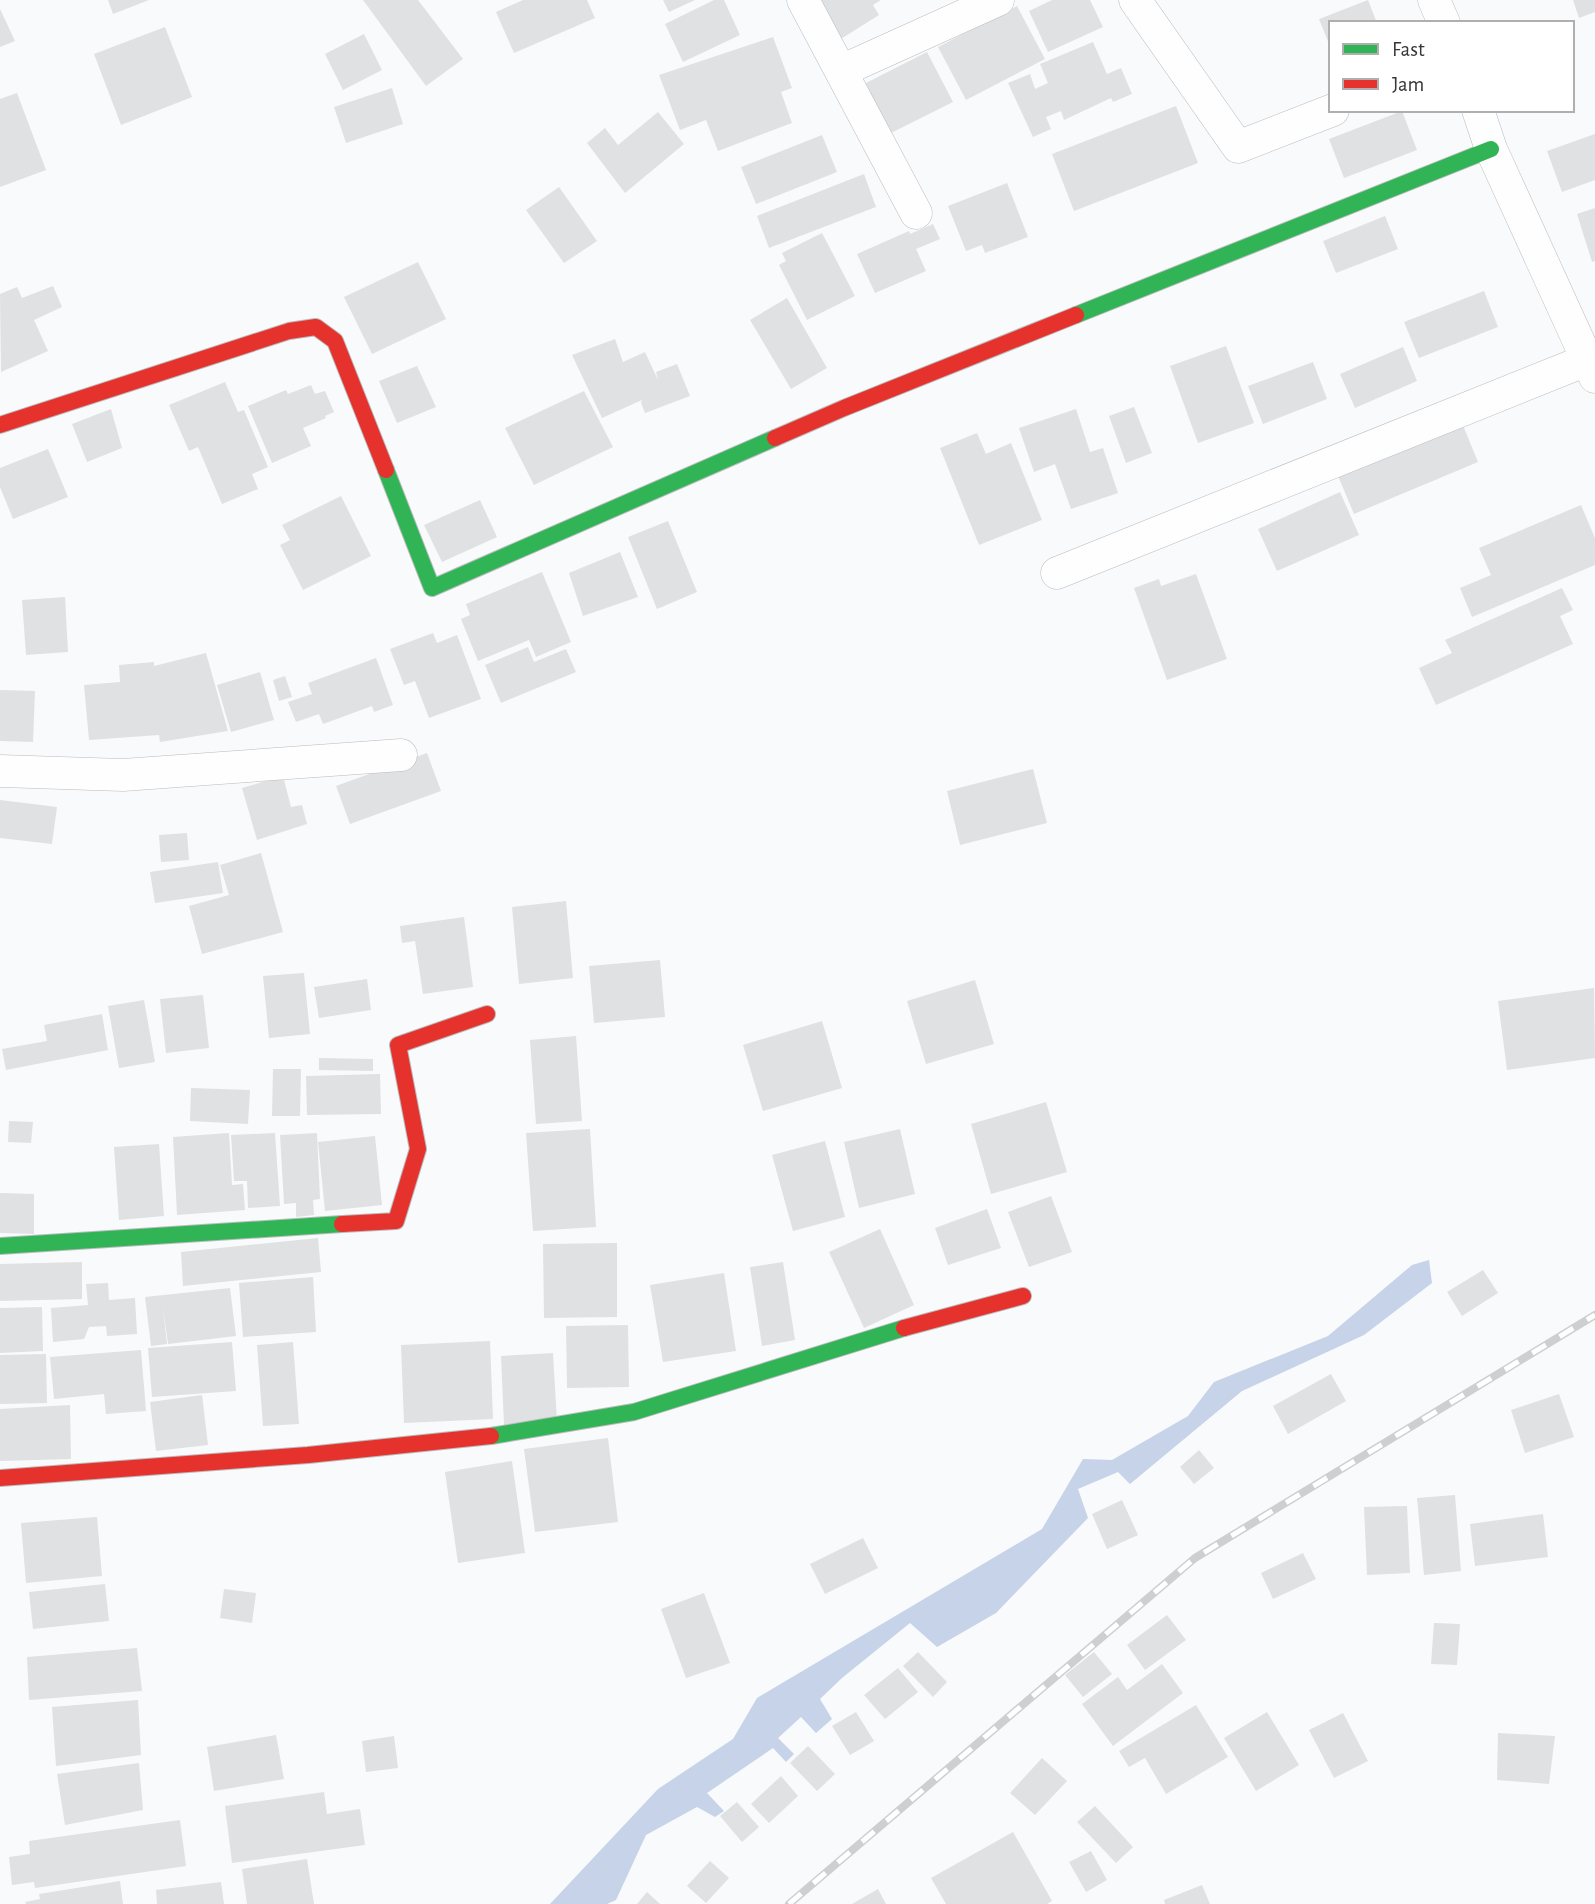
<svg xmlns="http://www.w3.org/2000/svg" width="1595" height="1904" viewBox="0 0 1595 1904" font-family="'Alegreya Sans',sans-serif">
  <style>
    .water { fill: #c6d3e8 }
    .building { fill: #e0e1e2 }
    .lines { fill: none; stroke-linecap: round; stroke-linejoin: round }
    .street-casing { stroke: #babbbd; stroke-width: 33 }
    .fast-casing { stroke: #babbbd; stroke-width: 18 }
    .jam-casing { stroke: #babbbd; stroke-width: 18 }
    .street { stroke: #fefeff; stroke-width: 32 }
    .fast { stroke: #30b455; stroke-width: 16 }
    .jam { stroke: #e5322d; stroke-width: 16 }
    .rail-casing { stroke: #cecfd0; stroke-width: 8 }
    .rail { stroke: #fff; stroke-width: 5; stroke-dasharray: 16; stroke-linecap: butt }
  </style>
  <rect width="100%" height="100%" fill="#f8fafc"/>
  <path class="water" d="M1429 1260 1432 1283 1364 1335 1242 1391 1130 1484 1118 1472 1078 1489 1088 1518 996 1613 937 1647 910 1623 842 1678 820 1699 832 1719 816 1733 801 1717 778 1738 794 1754 786 1762 773 1748 707 1793 724 1811 715 1817 697 1807 646 1835 616 1900 607 1904H550L658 1789 733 1739 757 1698 1042 1529 1083 1459 1112 1460 1188 1416 1214 1382 1328 1336 1412 1265Z"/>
  <path class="building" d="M108 0H149L113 14Z
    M363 0H418L463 59 426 86Z
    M523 0H587L595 18 514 53 496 12Z
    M663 0H695L669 12Z
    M714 0H724L740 35 683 62 665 24Z
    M811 0H881L873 5 879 15 836 42Z
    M1052 0H1090L1103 27 1048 52 1029 11Z
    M1368 0 1377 23H1331V49L1319 19Z
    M1573 0H1595V12L1579 18Z
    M1017 6 1045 59 966 100 938 47Z
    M0 9 15 41 0 47Z
    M165 27 192 97 121 125 94 54Z
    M364 34 382 70 343 90 325 54Z
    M773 37 792 88 781 92 792 123 718 151 706 120 680 130 659 75Z
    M1093 42 1107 74 1121 68 1132 94 1113 102 1111 98 1064 120 1061 111 1046 117 1051 129 1033 137 1008 83 1030 74 1035 89 1048 83 1040 64Z
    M927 52 953 102 885 136 860 86Z
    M392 88 403 124 346 143 334 107Z
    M17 93 46 170 0 187V99Z
    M1176 106 1198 163 1074 211 1052 154Z
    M1402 111 1417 150 1344 178 1329 139Z
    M658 112 684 144 625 193 587 143 605 128 618 145Z
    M1595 134V180L1562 192 1547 151Z
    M822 135 837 172 756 204 741 167Z
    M864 174 876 207 769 248 757 216Z
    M1007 183 1028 237 985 253 982 245 966 251 948 206Z
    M559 187 597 241 564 263 526 210Z
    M1595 208V261L1592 262 1577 214Z
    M1385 216 1398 249 1336 273 1323 241Z
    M933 224 940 239 916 249 926 271 875 293 857 254 909 231 910 234Z
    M822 233 855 296 807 320 779 265 786 261 782 253Z
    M418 262 446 319 372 354 344 297Z
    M53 286 62 307 34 320 48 351 1 372 0 294 17 287 22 298Z
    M1484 291 1498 327 1419 358 1404 322Z
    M787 298 827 368 791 389 750 320Z
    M615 339 623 362 645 352 658 380 656 372 677 364 690 396 645 413 641 403 642 400 602 418 572 355Z
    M1226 346 1254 423 1198 443 1170 366Z
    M1403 347 1417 381 1355 408 1340 374Z
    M1313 362 1327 399 1263 424 1248 386Z
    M417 366 436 407 397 423 379 381Z
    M225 382 238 412 244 410 268 467 252 474 258 489 222 504 198 447 189 451 169 405Z
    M311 385 315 394 325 391 334 412 325 416 326 418 303 428 311 446 272 463 248 406 286 390 288 394Z
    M584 391 613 447 534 485 505 428Z
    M1134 407 1152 453 1126 463 1109 416Z
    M111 409 122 448 87 462 72 424Z
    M1076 409 1090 452 1103 448 1118 493 1071 509 1055 464 1034 472 1019 428Z
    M1458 413 1478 462 1354 514 1333 464Z
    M977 433 986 454 1011 443 1042 520 979 545 940 448Z
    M48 449 68 497 13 519 0 487V468Z
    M1340 492 1359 535 1277 571 1258 529Z
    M341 496 371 556 303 590 280 545 290 540 282 525Z
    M480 500 497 537 442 562 424 525Z
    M1581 505 1595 538V565L1472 617 1460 588 1491 575 1479 548Z
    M668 521 697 592 657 609 628 537Z
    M620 552 638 597 583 616 569 573Z
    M542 572 571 642 536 657 529 640 478 661 461 619 470 615 466 604Z
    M1196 574 1227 659 1167 680 1134 588 1159 579 1161 586Z
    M1562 588 1573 610 1560 616 1573 644 1436 705 1419 668 1452 653 1445 640Z
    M65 597 68 652 26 655 22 600Z
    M433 633 437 643 457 635 481 699 429 718 415 681 404 685 390 649Z
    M528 647 534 662 566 649 576 672 501 703 485 665Z
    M206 653 228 731 160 742 159 735 89 740 84 685 120 682 119 665 154 662V666Z
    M376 658 393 705 374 712 372 706 323 724 319 714 296 722 288 702 312 694 308 683Z
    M260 672 274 720 231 732 217 685Z
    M285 676 292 697 279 701 273 680Z
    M0 690 35 691 33 742 0 741Z
    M427 753 441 791 350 824 336 786Z
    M1033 769 1047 823 960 845 947 791Z
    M283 776 291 807 302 805 307 824 257 840 242 788Z
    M0 800 57 807 52 844 0 838Z
    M187 833 189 860 161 862 159 835Z
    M261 853 283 932 202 954 189 906 229 895 220 865Z
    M218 862 223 893 155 903 150 872Z
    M566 901 573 978 519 984 512 907Z
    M464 917 473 987 423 994 415 941 402 943 400 926Z
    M660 960 665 1017 594 1023 589 966Z
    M304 973 310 1034 269 1038 263 976Z
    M367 979 371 1010 319 1018 314 987Z
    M975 980 994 1044 926 1064 907 1001Z
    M1594 988 1595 1058 1507 1070 1498 1001Z
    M203 995 209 1048 166 1053 160 999Z
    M144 1000 155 1062 119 1068 108 1006Z
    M102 1014 108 1050 6 1070 2 1049 47 1041 44 1025Z
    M822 1021 842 1088 763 1111 743 1045Z
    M576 1036 582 1121 536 1124 530 1040Z
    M319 1058 373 1059V1071L319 1070Z
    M273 1069H301L300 1116H272Z
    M380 1074 381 1114 307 1115 306 1076Z
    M191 1088 250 1090 248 1124 190 1121Z
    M1046 1102 1067 1172 991 1194 971 1124Z
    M9 1121 33 1122 31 1143 8 1142Z
    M590 1129 596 1227 533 1231 526 1133Z
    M900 1129 915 1194 859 1208 844 1142Z
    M229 1133 232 1185 243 1184 245 1210 177 1215 173 1137Z
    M275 1133 280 1206 248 1208 247 1181H234L231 1135Z
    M317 1133 320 1199 313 1200 314 1215 296 1217V1203L284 1204 280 1135Z
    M375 1136 382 1205 325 1211 318 1142Z
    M825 1141 845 1217 793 1231 772 1155Z
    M159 1144 164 1216 119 1220 114 1147Z
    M0 1193 34 1194V1234L0 1233Z
    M1051 1196 1072 1252 1029 1267 1008 1212Z
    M987 1209 1001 1248 948 1265 935 1228Z
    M880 1229 914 1305 864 1328 829 1252Z
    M318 1238 321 1272 183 1286 181 1252Z
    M617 1243V1317L544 1318 543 1244Z
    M82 1262V1299L0 1301V1264Z
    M783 1262 795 1340 762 1346 750 1267Z
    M1483 1270 1498 1293 1462 1316 1447 1292Z
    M724 1273 736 1351 663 1362 650 1285Z
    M313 1277 316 1332 243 1337 239 1283Z
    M108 1283 109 1300 135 1298 137 1334 107 1336 106 1326 89 1327 84 1339 53 1342 51 1308 88 1305 86 1284Z
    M230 1288 236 1336 168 1344 163 1307 167 1344 151 1346 145 1297Z
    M42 1307 43 1351 0 1353V1308Z
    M628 1325 629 1387 567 1388 566 1326Z
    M490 1341 493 1419 404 1423 401 1345Z
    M232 1342 236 1391 152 1397 148 1348Z
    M293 1342 299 1424 263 1426 257 1345Z
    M141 1350 146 1411 106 1414 104 1394 54 1399 50 1357Z
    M553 1353 557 1422 504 1425 501 1356Z
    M46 1354 47 1403 0 1404V1355Z
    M1331 1374 1346 1401 1288 1434 1273 1406Z
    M1559 1394 1574 1437 1525 1453 1511 1410Z
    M202 1395 208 1445 156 1451 150 1402Z
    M70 1405 71 1459 0 1461V1409Z
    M608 1438 618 1522 535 1532 524 1449Z
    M1199 1450 1214 1468 1194 1484 1180 1467Z
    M512 1461 525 1553 458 1563 445 1472Z
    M1455 1495 1461 1571 1424 1575 1417 1498Z
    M1122 1500 1138 1535 1107 1549 1092 1514Z
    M1407 1506 1410 1573 1367 1575 1364 1507Z
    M1543 1514 1548 1557 1475 1566 1470 1524Z
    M97 1517 102 1576 26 1583 21 1523Z
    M863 1538 878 1568 825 1594 810 1564Z
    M1303 1553 1316 1579 1273 1599 1261 1573Z
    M105 1584 109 1621 33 1629 29 1592Z
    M224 1589 256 1593 252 1623 220 1618Z
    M704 1593 730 1663 686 1678 661 1609Z
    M1167 1615 1186 1640 1145 1670 1127 1645Z
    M1434 1623 1460 1624 1457 1665 1431 1664Z
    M137 1648 142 1691 29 1700 27 1657Z
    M918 1652 947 1682 933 1697 903 1666Z
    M1094 1652 1112 1674 1083 1697 1065 1675Z
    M1162 1664 1183 1693 1113 1746 1082 1704 1118 1677 1127 1690Z
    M898 1668 918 1692 885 1719 864 1695Z
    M138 1700 141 1755 56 1766 52 1707Z
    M1196 1705 1228 1757 1166 1794 1145 1758 1129 1767 1119 1751Z
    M856 1712 874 1741 850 1755 832 1726Z
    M1267 1712 1299 1765 1256 1791 1224 1738Z
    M1343 1713 1368 1761 1334 1778 1309 1730Z
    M1498 1733 1555 1736 1549 1784 1497 1780Z
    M276 1735 284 1779 214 1791 207 1747Z
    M394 1736 398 1768 366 1772 362 1741Z
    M808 1746 835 1774 817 1791 790 1763Z
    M1042 1758 1067 1781 1035 1815 1010 1793Z
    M139 1763 143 1810 65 1825 57 1774Z
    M781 1776 798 1796 769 1823 751 1804Z
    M324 1792 327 1814 360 1809 365 1845 232 1863 225 1806Z
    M737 1802 759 1827 742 1842 720 1816Z
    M1095 1806 1133 1847 1116 1863 1077 1822Z
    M180 1820 186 1866 35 1888 34 1882 12 1885 9 1857 30 1854 29 1841Z
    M1013 1832 1052 1901 1047 1904H946L931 1878Z
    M1091 1851 1107 1880 1086 1892 1069 1862Z
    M307 1859 314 1904H247L242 1869Z
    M710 1861 729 1878 706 1903 687 1886Z
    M120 1881 123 1904H26L25 1902 40 1899 39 1894Z
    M221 1882 224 1904H157L156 1890Z
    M1202 1885 1210 1904H1165L1164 1900Z
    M878 1889 886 1904H852Z
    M647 1892 660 1904H637Z"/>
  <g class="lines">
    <g class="street-casing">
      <path id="street" d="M803 0 916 213
        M1135 0 1238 147 1333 110
        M1434 0 1444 23
        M841 71 998 0
        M1478 110 1491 149 1595 377
        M1057 573 1587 360
        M0 771 123 775 401 755"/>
    </g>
    <g class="fast-casing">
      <path id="fast" d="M1076 315 1491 149
        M386 470 432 588 775 438
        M0 1246 342 1224
        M491 1436 634 1412 904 1328"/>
    </g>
    <g class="jam-casing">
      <path id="jam" d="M0 425 289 331 316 327 335 341 386 470
        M775 438 844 408 1076 315
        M342 1224 396 1221 418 1149 398 1045 487 1014
        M904 1328 1023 1296
        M0 1478 308 1455 491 1436"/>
    </g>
    <use href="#street" class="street"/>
    <use href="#fast" class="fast"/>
    <use href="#jam" class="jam"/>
    <g class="rail-casing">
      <path id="rail" d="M789 1904 1195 1558 1595 1315"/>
    </g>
    <use href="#rail" class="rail"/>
  </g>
  <rect x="1329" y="21" width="245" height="91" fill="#ffffff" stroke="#afafb0" stroke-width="2"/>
  <rect x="1343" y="44" width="35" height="10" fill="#30b455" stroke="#afafb0" stroke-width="2"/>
  <text x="1392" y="56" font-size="21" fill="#363739">Fast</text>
  <rect x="1343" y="79" width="35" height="10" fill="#e5322d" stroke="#afafb0" stroke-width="2"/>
  <text x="1392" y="91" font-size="21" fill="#363739">Jam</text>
</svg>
